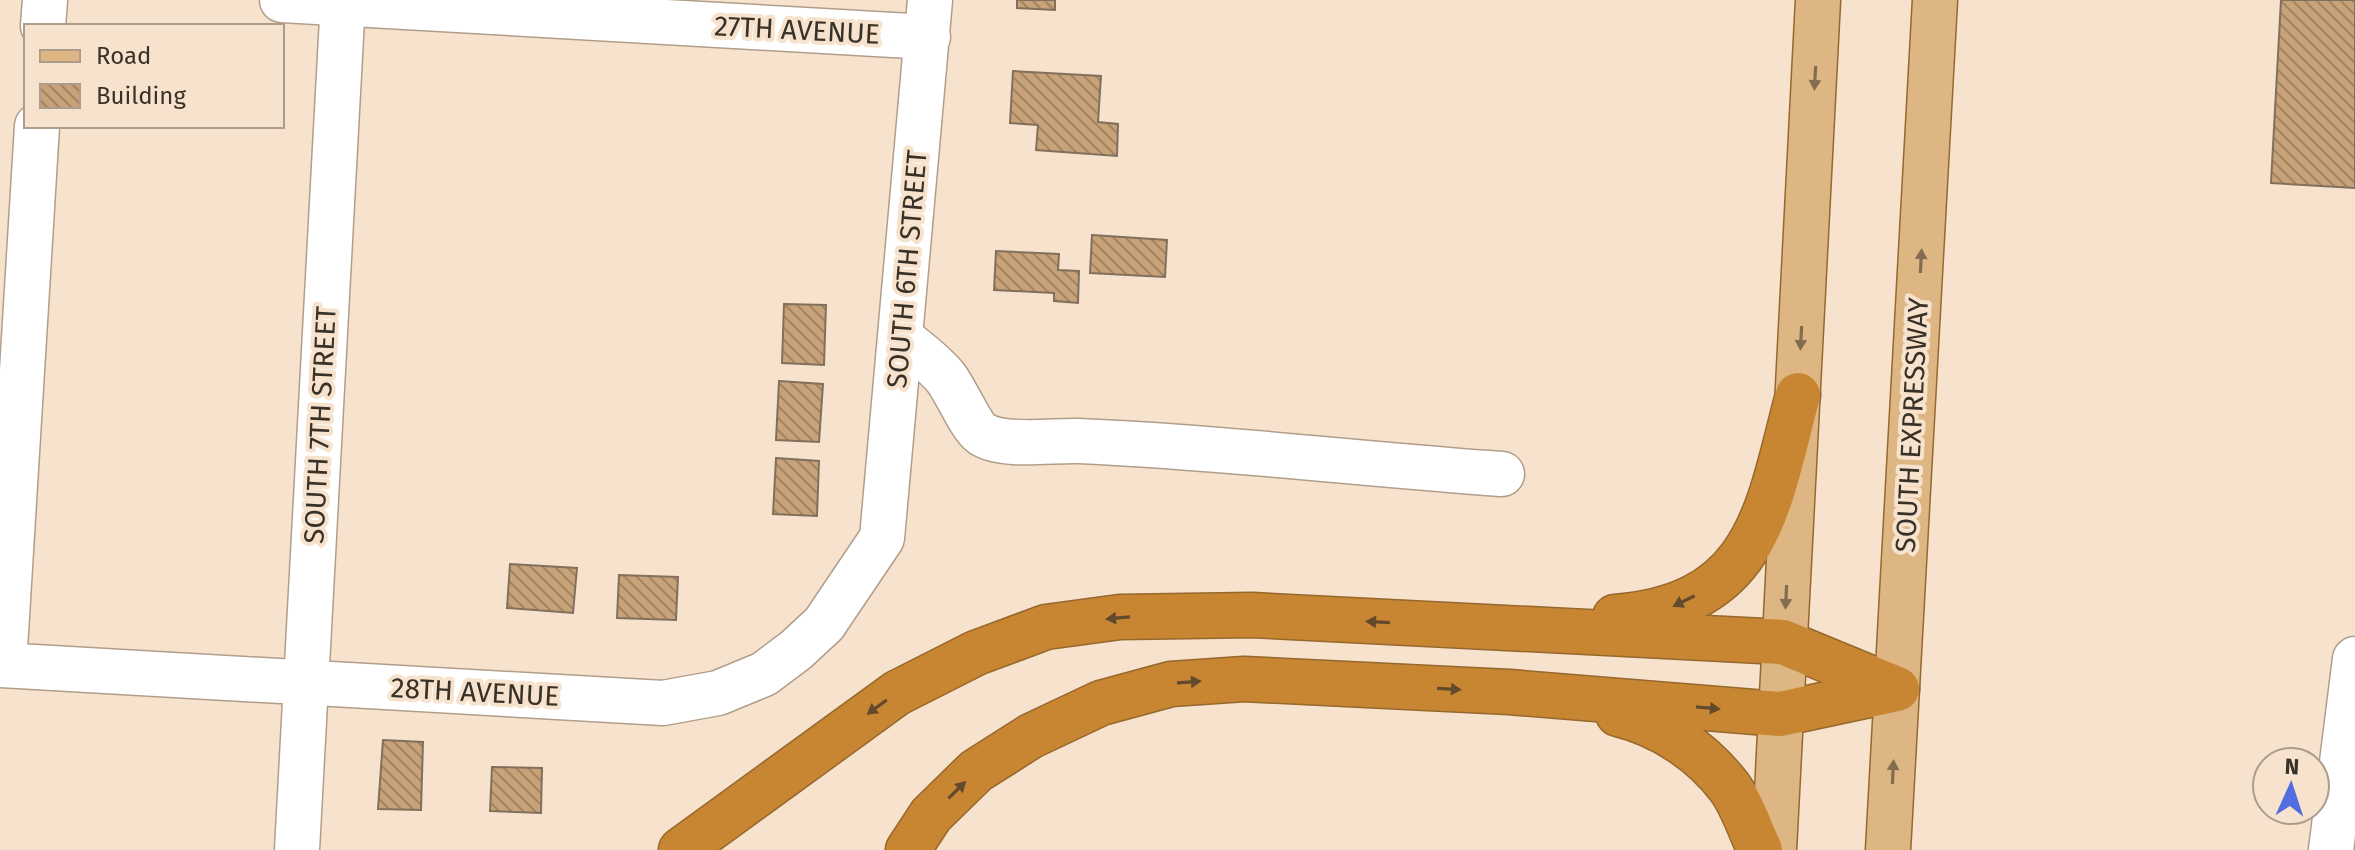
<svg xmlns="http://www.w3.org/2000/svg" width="2355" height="850" viewBox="0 0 2355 850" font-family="'Fira Sans',sans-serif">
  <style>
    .building { fill: url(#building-back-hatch); stroke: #82705d; stroke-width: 2 }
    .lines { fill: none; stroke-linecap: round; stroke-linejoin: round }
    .minor-casing { stroke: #b19e8a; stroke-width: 47 }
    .major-casing { stroke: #96682e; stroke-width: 47 }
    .highway-casing { stroke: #96682e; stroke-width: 47 }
    .minor { stroke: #fff; stroke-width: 44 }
    .major { stroke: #deb684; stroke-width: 44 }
    .highway { stroke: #c88632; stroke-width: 44 }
    .oneway { fill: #836d51 }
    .oneway2 { fill: #634a2b }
    .labels { text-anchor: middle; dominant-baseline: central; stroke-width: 8; stroke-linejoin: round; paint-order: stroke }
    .street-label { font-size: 28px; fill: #383128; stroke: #f7e3cd }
  </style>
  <defs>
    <pattern id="building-back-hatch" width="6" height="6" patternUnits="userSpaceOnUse" patternTransform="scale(2)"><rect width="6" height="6" fill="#c8a278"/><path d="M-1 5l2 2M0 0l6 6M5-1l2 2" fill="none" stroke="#a38562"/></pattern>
  </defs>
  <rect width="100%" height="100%" fill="#f7e3cd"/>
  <path class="building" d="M1017 0H1055V10L1017 8Z
    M2281 0H2355V188L2271 183Z
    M1013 71 1101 76 1098 122 1118 124 1117 156 1036 150 1038 125 1010 123Z
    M1092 235 1167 240 1165 277 1090 273Z
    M996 251 1059 254 1058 270 1079 271 1078 303 1054 301V293L994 290Z
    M784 304 826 305 824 365 782 363Z
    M779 381 823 384 819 442 776 440Z
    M776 458 819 461 817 516 773 514Z
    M510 564 577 568 573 613 507 608Z
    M619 575 678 577 676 620 617 618Z
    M383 740 423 742 421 810 378 809Z
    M492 767 542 768 541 813 490 811Z"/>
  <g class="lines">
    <g class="minor-casing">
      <path id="minor" d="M282 0 928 37
        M43 26 45 0
        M901 338C916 350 934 363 946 378 956 391 971 427 982 434 1003 448 1053 440 1078 441 1220 447 1361 464 1502 474
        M0 665 663 703 718 693 764 674 796 650 824 624 882 538 930 0
        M4 665 37 126
        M297 850 343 0
        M2331 850 2355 659"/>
    </g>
    <g class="major-casing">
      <path id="major" d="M1774 850 1818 0
        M1888 850 1935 0"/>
    </g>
    <g class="highway-casing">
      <path id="highway" d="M1615 617C1759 605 1767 512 1798 395
        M1618 714C1662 725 1702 751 1730 788 1743 806 1750 830 1760 850
        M681 850 897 693 976 653 1046 627 1120 617 1252 615 1783 642 1897 689
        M908 850 931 815 976 771 1031 736 1101 703 1171 684 1244 679 1509 692 1780 714 1897 689"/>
    </g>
    <use href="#minor" class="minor"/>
    <use href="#major" class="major"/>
    <use href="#highway" class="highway"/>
  </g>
  <defs><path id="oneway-solid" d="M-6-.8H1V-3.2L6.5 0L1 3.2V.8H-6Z" transform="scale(2)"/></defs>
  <g class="oneway">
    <use href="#oneway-solid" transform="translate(1815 78) rotate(93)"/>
    <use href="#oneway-solid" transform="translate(1921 261) rotate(-87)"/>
    <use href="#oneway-solid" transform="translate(1801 338) rotate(93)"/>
    <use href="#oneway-solid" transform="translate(1786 597) rotate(93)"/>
    <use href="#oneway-solid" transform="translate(1893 772) rotate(-87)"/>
  </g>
  <g class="oneway2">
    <use href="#oneway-solid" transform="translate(1684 601) rotate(154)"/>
    <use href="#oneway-solid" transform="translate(1118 618) rotate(175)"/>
    <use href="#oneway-solid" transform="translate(1378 622) rotate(-177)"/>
    <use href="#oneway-solid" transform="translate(1189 682) rotate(-4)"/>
    <use href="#oneway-solid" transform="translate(1449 689) rotate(3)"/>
    <use href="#oneway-solid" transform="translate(877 707) rotate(144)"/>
    <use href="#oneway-solid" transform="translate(1708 708) rotate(5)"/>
    <use href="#oneway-solid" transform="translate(957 790) rotate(-44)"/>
  </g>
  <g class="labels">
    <g class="street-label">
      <text transform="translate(797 30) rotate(3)">27TH AVENUE</text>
      <text transform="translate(907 269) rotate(-85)">SOUTH 6TH STREET</text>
      <text transform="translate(320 425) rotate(-87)">SOUTH 7TH STREET</text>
      <text transform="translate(1912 425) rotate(-87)">SOUTH EXPRESSWAY</text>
      <text transform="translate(475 692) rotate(3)">28TH AVENUE</text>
    </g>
  </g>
  <rect x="24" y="24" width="260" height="104" fill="#f7e3cd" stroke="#ab9c8b" stroke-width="2"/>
  <rect x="40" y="50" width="40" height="12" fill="#deb684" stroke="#ab9c8b" stroke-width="2"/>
  <text x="96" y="64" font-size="24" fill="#383128">Road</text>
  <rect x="40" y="84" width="40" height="24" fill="url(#building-back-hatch)" stroke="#ab9c8b" stroke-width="2"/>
  <text x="96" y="104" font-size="24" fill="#383128">Building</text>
  <g transform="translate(2291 786) rotate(3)"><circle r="38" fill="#f7e3cd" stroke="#ab9c8b" stroke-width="2"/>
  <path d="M0-6L14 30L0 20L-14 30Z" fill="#526de2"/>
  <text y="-12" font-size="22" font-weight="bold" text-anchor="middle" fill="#383128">N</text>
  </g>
</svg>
